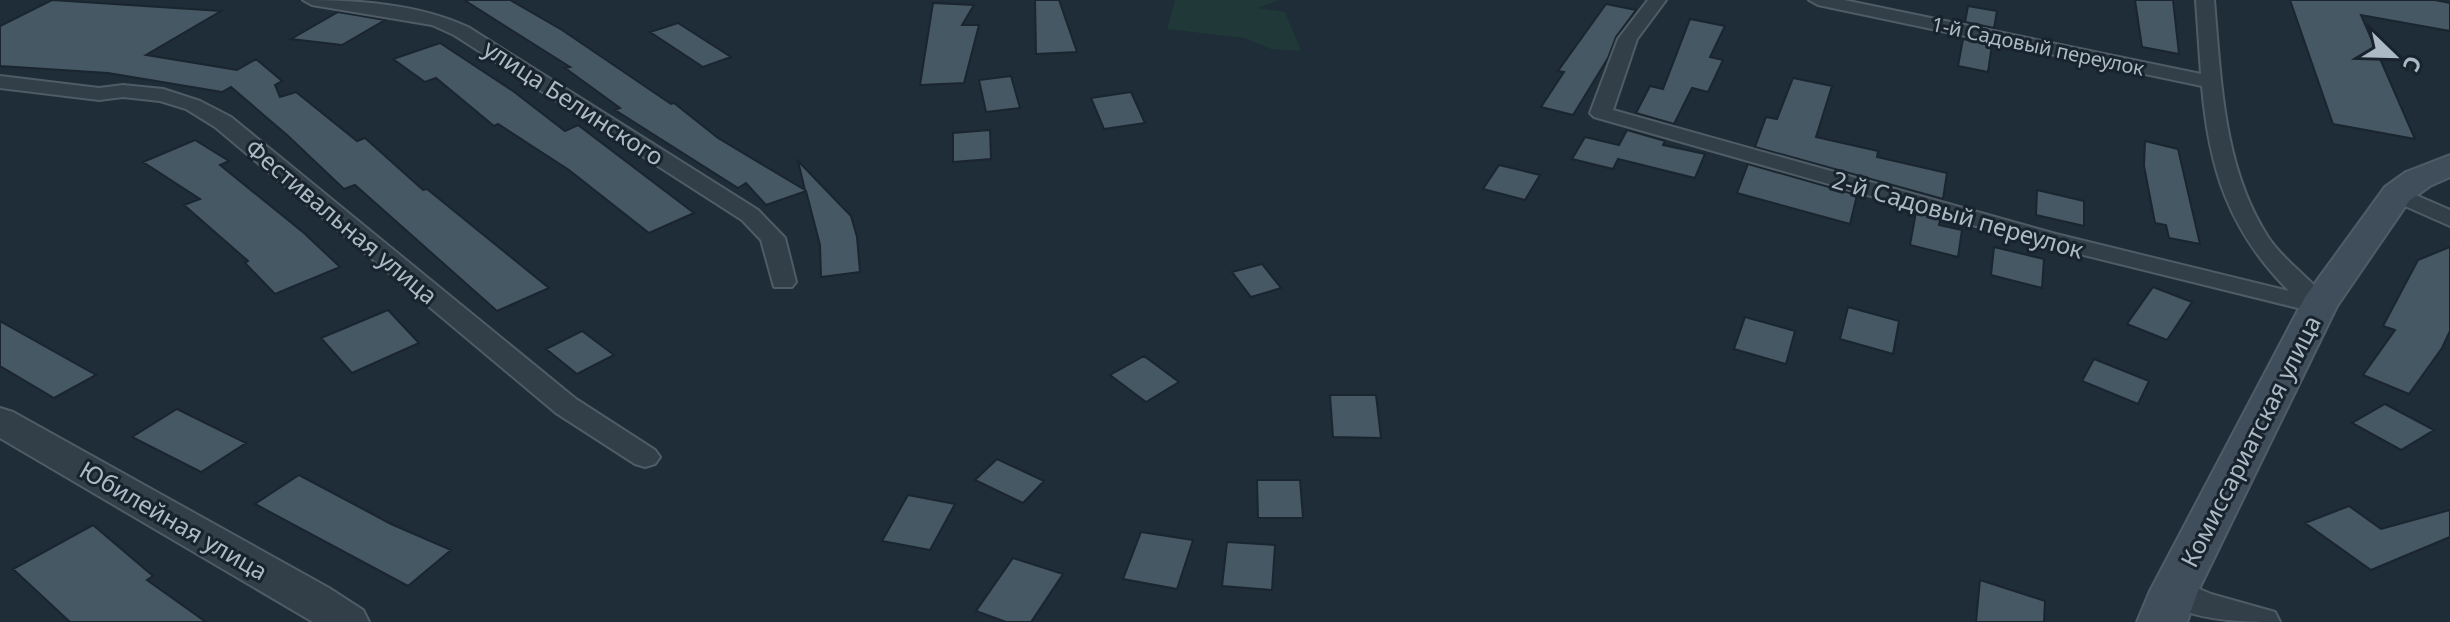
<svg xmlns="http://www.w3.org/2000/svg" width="2450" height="622" viewBox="0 0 2450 622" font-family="'Noto Sans',sans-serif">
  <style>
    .green { fill: #203938 }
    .building { fill: #465864; stroke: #1a252f; stroke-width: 2 }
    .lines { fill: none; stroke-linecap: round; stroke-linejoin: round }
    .minor-casing { stroke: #4f5c66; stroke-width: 4 }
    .tertiary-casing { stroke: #4f5c66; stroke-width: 4 }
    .secondary-casing { stroke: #4f5c66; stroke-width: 4 }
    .minor { fill: #323f48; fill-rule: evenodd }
    .tertiary { fill: #323f48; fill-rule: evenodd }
    .secondary { fill: #404e5c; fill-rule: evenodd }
    .labels { text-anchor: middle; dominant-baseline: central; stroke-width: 6; stroke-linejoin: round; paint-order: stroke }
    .far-street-label { font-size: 20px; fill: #acbac5; stroke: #18232d }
    .street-label { font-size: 24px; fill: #acbac5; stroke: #18232d }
  </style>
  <rect width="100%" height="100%" fill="#1e2d38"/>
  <path class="green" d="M1175 0H1279L1258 8 1285 12 1301 51 1271 49 1245 38 1167 29Z"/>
  <path class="building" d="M52 0 221 11 146 55 237 70 256 59 282 81 275 85 280 97 296 92 357 141 365 138 423 190 427 189 549 288 497 311 355 185 344 189 287 135 231 87 222 92 108 73 0 66V26Z
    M464 0H510L562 30 671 104 674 103 718 138 805 190 798 161 851 216 857 237 860 272 821 277 820 245 806 191 766 205 746 183 738 188 615 110 620 108 565 68 570 67Z
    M1035 0H1059L1077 52 1036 54Z
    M2135 0H2173L2179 54 2142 47Z
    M2290 0H2435L2450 3V31L2361 15 2415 139 2333 124Z
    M933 3 974 5 962 25H979L964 83 920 85Z
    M1606 4 1636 10 1616 37 1608 58 1573 115 1541 107 1564 72 1558 71Z
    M1968 6 1997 11 1994 28 1965 22Z
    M338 12 385 20 342 45 291 39Z
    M1690 19 1725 26 1710 57 1723 60 1708 92 1692 88 1674 124 1636 113 1650 86 1663 89Z
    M678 23 731 57 703 67 650 32Z
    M1963 39 1992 45 1988 72 1958 66Z
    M440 43 513 91 565 131 578 125 694 213 649 233 569 170 498 124 494 126 436 78 425 82 393 59Z
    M1011 76 1020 108 986 112 979 80Z
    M1793 78 1832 86 1816 137 1878 151 1877 157 1947 173 1943 199 1755 147 1766 117 1777 119Z
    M1131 92 1145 123 1104 129 1091 98Z
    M990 130 991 159 953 162V133Z
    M1627 130 1665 141 1663 145 1705 154 1695 178 1618 159 1613 169 1572 159 1585 137 1619 145Z
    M195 140 229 161 220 165 304 233 340 267 275 294 245 263 248 261 184 205 200 199 143 162Z
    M2145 141 2178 149 2200 244 2169 238 2166 225 2155 223 2144 166Z
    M1748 164 1857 195 1850 224 1737 193Z
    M1499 165 1540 175 1525 200 1483 189Z
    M2037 190 2084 201V226L2036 215Z
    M1916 212 1940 219 1939 225 1962 230 1958 257 1910 245Z
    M1994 247 2044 259 2042 288 1991 275Z
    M2450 247V331L2442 348 2409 394 2363 375 2395 330 2383 326 2418 260Z
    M1262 264 1281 288 1251 297 1232 272Z
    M2153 287 2192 302 2167 340 2127 324Z
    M1848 307 1899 321 1893 354 1840 339Z
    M388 310 419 343 352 373 321 338Z
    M1745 317 1795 331 1786 364 1734 349Z
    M0 321 96 375 54 398 0 366Z
    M582 331 614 355 577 374 546 349Z
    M1144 356 1179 382 1146 402 1110 375Z
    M2094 359 2149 381 2138 404 2082 381Z
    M1330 395H1376L1381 438 1333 437Z
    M2385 404 2434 430 2401 450 2352 423Z
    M177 409 246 443 201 472 132 437Z
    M997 459 1044 481 1023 503 975 480Z
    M299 475 391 524 451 550 408 586 255 504Z
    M1257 480H1300L1303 518H1258Z
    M908 495 955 504 930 550 882 541Z
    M2349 506 2381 529 2450 510V537L2371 570 2305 523Z
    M93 525 153 576 147 580 206 622H70L13 569Z
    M1141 532 1193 540 1177 589 1123 579Z
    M1227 542 1275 545 1272 590 1222 586Z
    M1013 558 1063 574 1031 622H1006L976 611Z
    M1980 580 2045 601 2044 622H1976Z"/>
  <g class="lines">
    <g class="minor-casing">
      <path id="minor" d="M303 0C358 0 418 4 468 27L758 210 785 238 796 282 792 287H774L761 240 742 220 454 35 432 25 312 5Z
        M1648 0H1666L1637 39 1613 110 2056 234 2289 291C2229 231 2209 169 2202 86L1818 5 1809 0H1844L2201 74 2196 0H2214C2221 80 2223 168 2268 237 2285 263 2314 280 2331 305L2327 311 2318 313 2039 244 1594 117 1590 113 1618 39Z
        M0 76 99 88 123 85 163 89 200 101 231 117 576 399 655 450 660 457 655 464 645 467 635 464 556 413 215 127 186 109 160 101 123 97 99 100 0 88Z
        M2397 187 2450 210V226L2389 199 2385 194 2389 189Z
        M2174 578 2211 594 2275 612 2280 622C2246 622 2176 622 2158 591L2162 582Z"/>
    </g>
    <g class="tertiary-casing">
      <path id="tertiary" d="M0 408 13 412 329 588 363 610 369 622H313L0 438Z"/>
    </g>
    <g class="secondary-casing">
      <path id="secondary" d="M2450 155V177L2430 186 2409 201 2337 306 2198 591 2187 622H2137L2150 591 2305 297 2385 187 2406 172Z"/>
    </g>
    <use href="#minor" class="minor"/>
    <use href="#tertiary" class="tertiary"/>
    <use href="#secondary" class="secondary"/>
  </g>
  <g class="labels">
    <g class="far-street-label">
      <text transform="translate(2038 46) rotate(12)">1-й Садовый переулок</text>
    </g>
    <g class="street-label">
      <text transform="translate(574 102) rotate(33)">улица Белинского</text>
      <text transform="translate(1958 214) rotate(16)">2-й Садовый переулок</text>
      <text transform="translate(342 221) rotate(40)">Фестивальная улица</text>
      <text transform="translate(2250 441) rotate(-63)">Комиссариатская улица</text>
      <text transform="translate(174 520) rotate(30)">Юбилейная улица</text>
    </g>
  </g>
  <g transform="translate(2394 56) rotate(113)" stroke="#18232d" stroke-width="6" paint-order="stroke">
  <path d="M0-6L14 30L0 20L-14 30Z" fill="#acbac5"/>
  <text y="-12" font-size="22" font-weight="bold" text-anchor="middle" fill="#acbac5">С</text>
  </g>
</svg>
